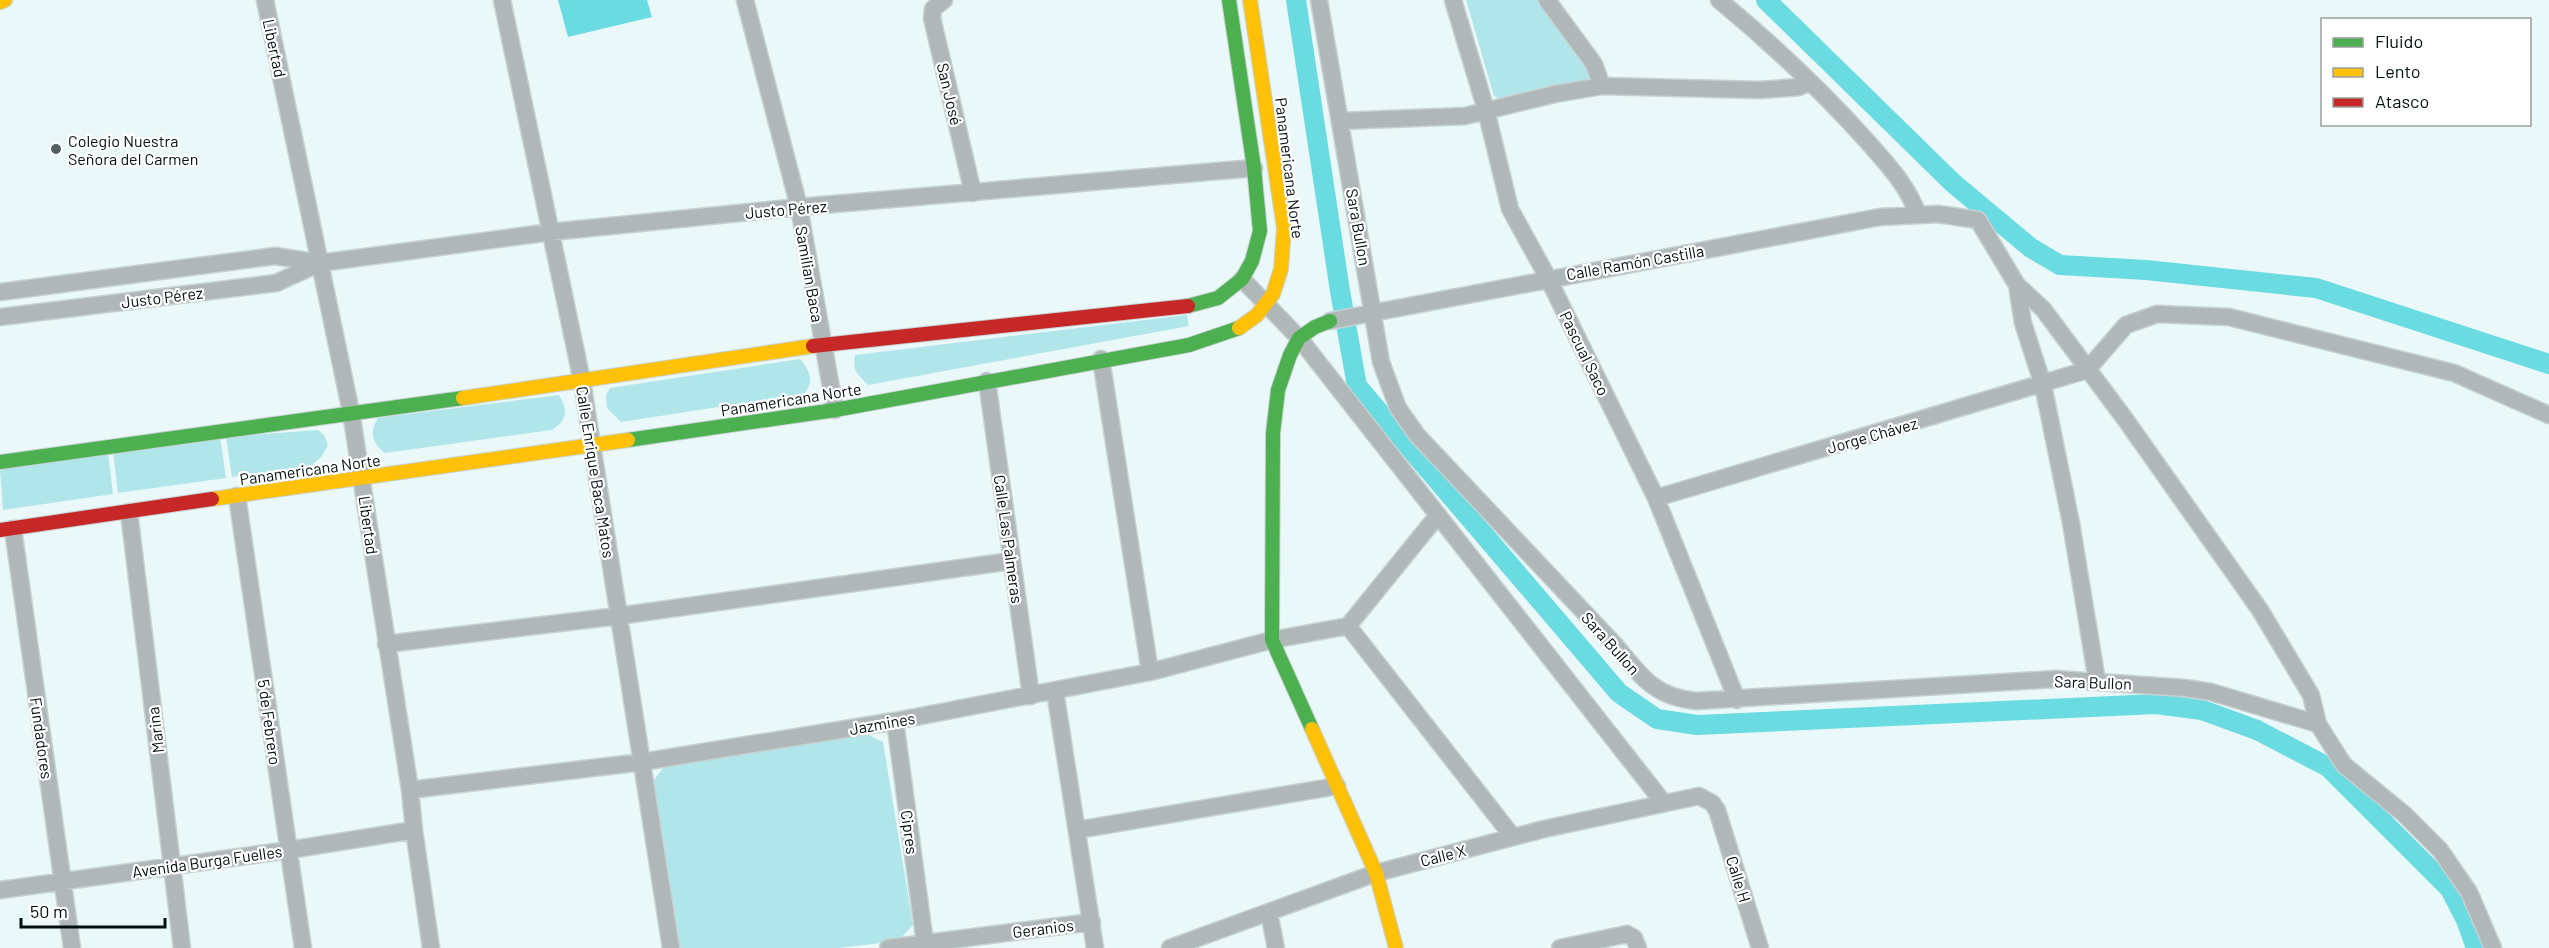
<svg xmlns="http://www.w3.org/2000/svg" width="2549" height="948" viewBox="0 0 2549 948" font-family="Barlow,sans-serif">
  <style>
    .green { fill: #b0e6ea }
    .water { fill: #6bdbe2 }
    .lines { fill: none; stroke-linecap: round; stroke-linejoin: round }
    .canal { stroke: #6bdbe2; stroke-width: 20 }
    .street-casing { stroke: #c6d2d2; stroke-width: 19 }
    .fast-casing { stroke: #c6d2d2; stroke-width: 16 }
    .slow-casing { stroke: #c6d2d2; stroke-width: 16 }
    .jam-casing { stroke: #c6d2d2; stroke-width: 16 }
    .street { stroke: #afb7b8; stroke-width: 16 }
    .fast { stroke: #4caf50; stroke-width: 14 }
    .slow { stroke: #ffc107; stroke-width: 14 }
    .jam { stroke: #c62828; stroke-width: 14 }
    .poi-dot { fill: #536061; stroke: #fff; stroke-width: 2 }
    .labels { text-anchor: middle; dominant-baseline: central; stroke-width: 4.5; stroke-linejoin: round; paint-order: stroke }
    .street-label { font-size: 16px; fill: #010e0f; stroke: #fff }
    .poi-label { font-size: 16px; fill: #010e0f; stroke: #fff; text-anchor: start }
  </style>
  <rect width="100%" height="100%" fill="#eaf8f9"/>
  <path class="green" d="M1466 0H1541L1593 74 1590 82 1503 101 1494 96Z
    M1187 315 1189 326 868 385C858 374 852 372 855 355Z
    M800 359C810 371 815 381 804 394L621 422 607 408 606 395 610 388Z
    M559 395C568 409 568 420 552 430L385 453C372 443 369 432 378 418Z
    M318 430 324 435 328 445 322 456 311 466 232 477 226 437Z
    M220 437 226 478 118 493 113 453Z
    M108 453 113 494 3 510 0 469Z
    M863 732 883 742 913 925 898 941 839 948H675L652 783 665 765Z"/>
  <path class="water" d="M558 0H647L652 17 568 37Z"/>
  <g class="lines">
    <path class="canal" d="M1296 0 1340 291 1357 386 1619 693 1657 719 1697 725 2156 704 2202 710 2257 730 2328 767 2450 889 2466 920 2476 948
      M1766 0 1953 183 2031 248 2060 265 2146 270 2316 288 2549 364"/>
    <g class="street-casing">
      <path id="street" d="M265 0 351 412 410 790 414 830 431 948
        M502 0 582 381 671 948
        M745 0 799 207 835 410
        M944 0 933 9 932 18 973 193
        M1319 0 1381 362 1398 408 1417 435 1616 646C1641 676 1654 697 1696 701L2055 679 2185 688 2211 692 2318 724
        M1453 0 1486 110 1510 209 1548 278 1656 498 1737 700
        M1547 0 1594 64 1602 86
        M1719 0C1771 43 1821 90 1866 140 1887 164 1907 184 1918 215
        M1340 121 1465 116 1555 94 1602 86 1760 90 1799 87 1809 82
        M1242 279 1299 338 1663 802
        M2017 285 2023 323 2043 385 2071 523 2097 681
        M0 292 275 256 320 263 551 232 799 207 1254 168
        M0 317 276 283 320 263
        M1330 321 1880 217 1938 214 1978 220 2017 285 2043 309 2125 419 2260 610 2311 695 2318 724 2344 765 2404 814 2440 850 2469 892 2493 948
        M1101 359 1150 672
        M987 381 1031 696
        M237 496 303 948
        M1656 498 2087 370 2126 325 2157 314 2229 317 2454 373 2549 415
        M129 512 182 948
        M13 529 72 948
        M1348 626 1513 837
        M1348 626 1438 515
        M386 644 618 616 1011 561
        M1055 691 1095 948
        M895 721 925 943
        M410 790 642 762 895 721 1150 672 1272 640 1348 626
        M1077 830 1337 786
        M0 890 289 850 414 830
        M1269 913 1276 948
        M888 948 1092 922
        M1170 948 1376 873 1544 829 1699 796 1712 803 1717 810 1760 948
        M1560 948 1627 934 1634 938 1638 948"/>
    </g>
    <g class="fast-casing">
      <path id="fast" d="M1188 306 1218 298 1242 279 1252 261 1260 231 1254 168 1229 0
        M628 440 835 410 1189 345 1239 328
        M0 462 463 398
        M1312 729 1272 640 1273 433 1278 390 1290 355 1299 338 1315 327 1330 321"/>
    </g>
    <g class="slow-casing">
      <path id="slow" d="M0 2 5 0
        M1239 328 1257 315 1273 294 1281 269 1284 228 1250 0
        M463 398 813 346
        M212 499 628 440
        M1312 729 1376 873 1396 948"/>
    </g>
    <g class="jam-casing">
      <path id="jam" d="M813 346 1188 306
        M0 530 212 499"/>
    </g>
    <use href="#street" class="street"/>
    <use href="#fast" class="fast"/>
    <use href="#slow" class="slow"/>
    <use href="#jam" class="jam"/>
  </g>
  <circle class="poi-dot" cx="56" cy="149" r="6"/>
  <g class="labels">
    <g class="street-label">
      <text transform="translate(275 48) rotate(78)">Libertad</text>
      <text transform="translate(950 94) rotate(77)">San José</text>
      <text transform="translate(1290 168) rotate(83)">Panamericana Norte</text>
      <text transform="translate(786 209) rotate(-5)">Justo Pérez</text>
      <text transform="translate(1359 227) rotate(80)">Sara Bullon</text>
      <text transform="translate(1635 262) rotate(-10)">Calle Ramón Castilla</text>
      <text transform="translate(810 274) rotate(80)">Samilian Baca</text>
      <text transform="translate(162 297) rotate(-7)">Justo Pérez</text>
      <text transform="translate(1585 353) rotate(64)">Pascual Saco</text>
      <text transform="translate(791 399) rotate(-9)">Panamericana Norte</text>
      <text transform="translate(1872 435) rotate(-16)">Jorge Chávez</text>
      <text transform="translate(310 469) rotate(-8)">Panamericana Norte</text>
      <text transform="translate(596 472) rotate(81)">Calle Enrique Baca Matos</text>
      <text transform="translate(369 525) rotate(82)">Libertad</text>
      <text transform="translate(1009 539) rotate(82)">Calle Las Palmeras</text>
      <text transform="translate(1611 643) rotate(48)">Sara Bullon</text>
      <text transform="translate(2093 682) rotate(2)">Sara Bullon</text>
      <text transform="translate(270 722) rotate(82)">5 de Febrero</text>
      <text transform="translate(882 723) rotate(-10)">Jazmines</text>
      <text transform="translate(155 730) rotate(-97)">Marina</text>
      <text transform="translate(42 738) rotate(82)">Fundadores</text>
      <text transform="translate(910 832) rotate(82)">Cipres</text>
      <text transform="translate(1443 855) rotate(-14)">Calle X</text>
      <text transform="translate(207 861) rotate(-8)">Avenida Burga Fuelles</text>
      <text transform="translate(1739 879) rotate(73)">Calle H</text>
      <text transform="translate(1043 928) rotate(-7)">Geranios</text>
    </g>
    <g class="poi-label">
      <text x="68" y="140">Colegio Nuestra<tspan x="68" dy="18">Señora del Carmen</tspan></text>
    </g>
  </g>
  <rect x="2321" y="18" width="210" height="108" fill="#ffffff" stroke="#999f9f" stroke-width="1.5"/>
  <rect x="2333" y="38" width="30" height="9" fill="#4caf50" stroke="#999f9f" stroke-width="1.5"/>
  <text x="2375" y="48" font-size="18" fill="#010e0f">Fluido</text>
  <rect x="2333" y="68" width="30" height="9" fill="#ffc107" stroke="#999f9f" stroke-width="1.5"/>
  <text x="2375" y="78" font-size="18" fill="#010e0f">Lento</text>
  <rect x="2333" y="98" width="30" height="9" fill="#c62828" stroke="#999f9f" stroke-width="1.5"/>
  <text x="2375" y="108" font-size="18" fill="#010e0f">Atasco</text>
  <path d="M21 918v9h144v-9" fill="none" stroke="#010e0f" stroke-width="3"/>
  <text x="30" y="918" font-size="18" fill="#010e0f" stroke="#ffffff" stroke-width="4.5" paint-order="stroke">50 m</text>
</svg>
